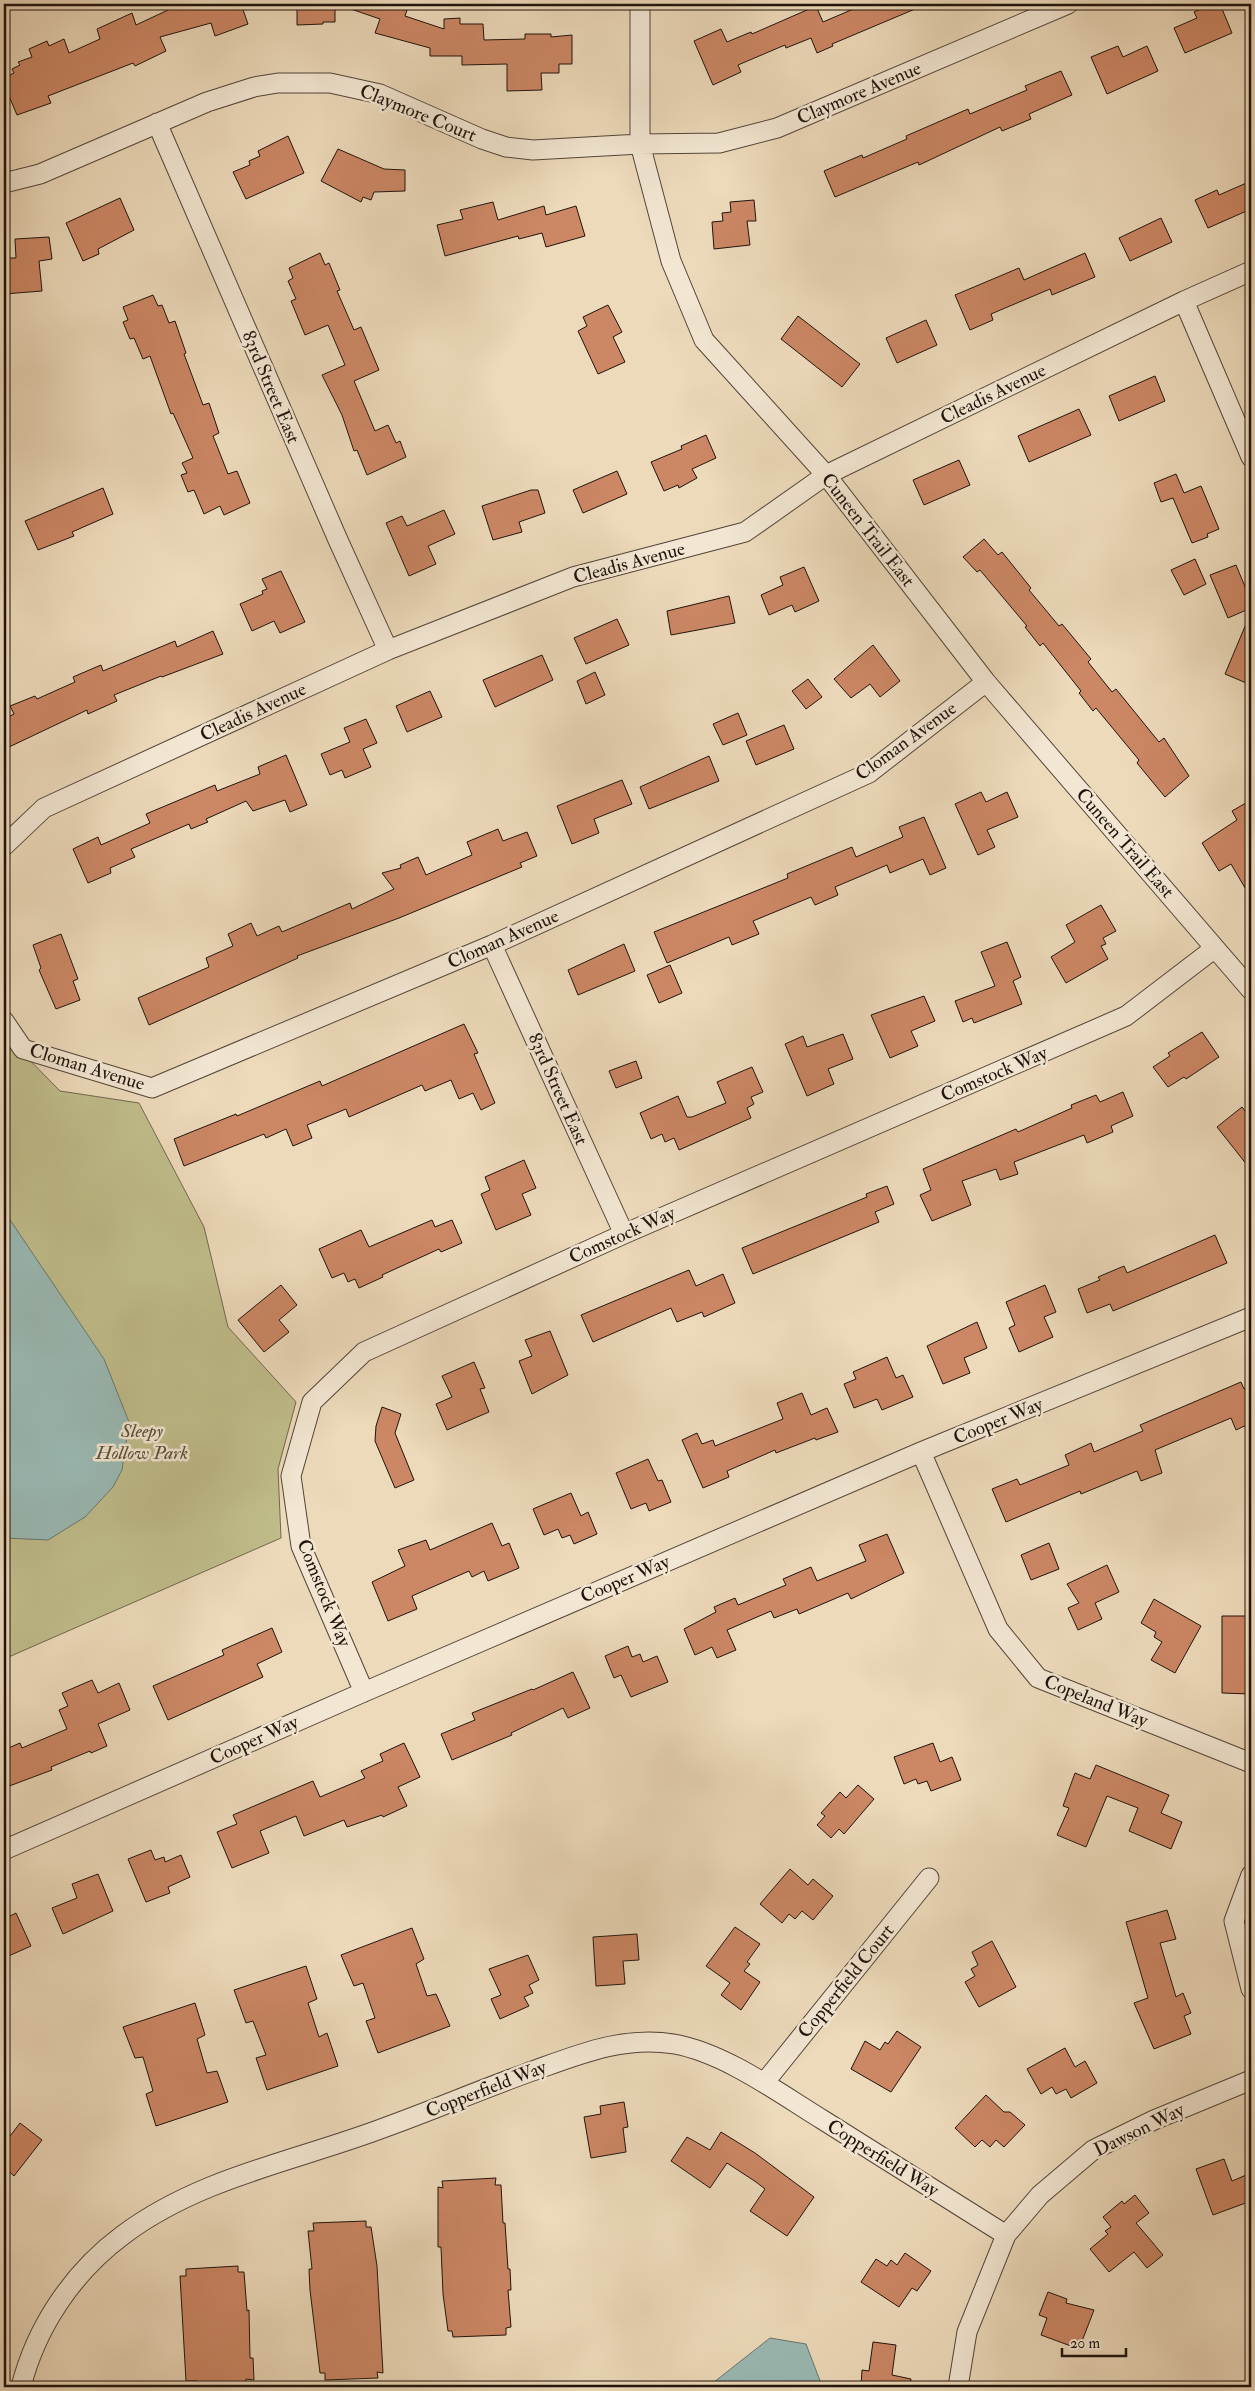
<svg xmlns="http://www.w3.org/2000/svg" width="1255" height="2391" viewBox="0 0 1255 2391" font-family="'IM FELL Double Pica',serif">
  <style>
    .green { fill: #c0bd8b; stroke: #70684c }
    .water { fill: #9abab5; stroke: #697771 }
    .building { fill: #cc8765; stroke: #1f130c }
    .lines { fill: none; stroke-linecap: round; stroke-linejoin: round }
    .street-casing { stroke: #524538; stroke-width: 21 }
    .street { stroke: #f3e7d3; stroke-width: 19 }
    .labels { text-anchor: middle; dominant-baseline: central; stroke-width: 5; stroke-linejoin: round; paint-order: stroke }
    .street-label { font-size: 19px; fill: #1f130c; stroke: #f3e7d3 }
    .park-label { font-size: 19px; font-style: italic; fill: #574e38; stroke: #f3e7d3 }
  </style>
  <rect width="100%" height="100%" fill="#eddabb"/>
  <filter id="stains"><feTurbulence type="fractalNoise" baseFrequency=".004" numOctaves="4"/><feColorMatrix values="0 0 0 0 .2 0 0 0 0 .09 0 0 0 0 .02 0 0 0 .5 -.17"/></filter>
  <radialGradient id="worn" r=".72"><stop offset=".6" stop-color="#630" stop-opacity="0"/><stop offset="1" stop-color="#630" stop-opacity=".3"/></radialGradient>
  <path class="green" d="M4 1034 60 1091 139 1103 204 1227 228 1327 296 1402 278 1469 281 1538 4 1659Z"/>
  <path class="water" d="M4 1211 104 1359 129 1422 122 1470 113 1487 85 1517 48 1540 4 1538Z
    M770 2338 806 2344 822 2386 660 2387 664 2385 709 2386Z"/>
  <path class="building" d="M167 4H241L248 24 215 36 211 23 160 37 166 51 135 66 133 63 48 96 51 103 17 115 4 84V78L14 73 12 69 20 65 18 62 32 57 29 49 47 41 49 46 64 39 69 53 100 39 97 29 132 13 136 25 168 10Z
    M297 4H335V22H323V24L297 25Z
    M345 4H409L405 16 444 29V19L460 18V24H483L484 40 525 39V34H551V37L572 35V64H559V73H541L542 90 507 91V64L462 65V56H430V48L375 33 380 19 345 7Z
    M865 4H927L832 44 833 46 817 53 811 38 786 48 785 45 738 65 741 72 713 85 694 41 721 29 727 42 751 32 752 34 816 6 823 22Z
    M1212 4H1220L1232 33 1185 53 1174 28 1197 18 1194 12Z
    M1118 46 1123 57 1147 46 1158 71 1107 94 1091 57Z
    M1061 71 1072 95 1029 114 1031 119 1002 131 1000 127 919 165 918 162 835 197 824 171 862 155 863 158 907 139 906 136 968 109 970 114 1027 90 1025 86Z
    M288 136 304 173 246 199 233 172 250 165 249 161 260 156 258 151Z
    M338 149 384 169 405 170V191L374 192 371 200 363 197 361 202 321 181Z
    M1251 181V209L1208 228 1195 200 1217 190 1219 195Z
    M120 198 134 230 98 249 99 254 83 261 66 223Z
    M754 200 756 221H747L750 245 714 249 712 222 723 221 722 213 731 212 730 202Z
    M493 202 498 220 544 206 546 215 576 206 585 236 546 247 542 233 519 239 518 236 445 256 437 225 463 219 460 210Z
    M1161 218 1172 242 1130 261 1119 238Z
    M49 237 52 259 39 261 42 291 4 294V258H16L15 239Z
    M320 253 325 265 329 263 340 290 337 291 354 330 361 327 379 370 354 381 375 431 388 425 396 443 400 441 406 457 367 475 357 450 354 451 342 415 322 375 345 365 328 325 305 335 291 301 296 299 288 281 293 278 289 268Z
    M1085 253 1095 277 1052 295 1050 289 991 314 993 320 970 330 955 295 1019 268 1024 280Z
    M153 295 158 306 162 305 169 323 175 321 186 353 184 354 203 405 209 403 219 433 213 436 228 474 237 471 250 503 224 515 220 506 204 514 194 490 188 492 181 475 187 473 182 463 193 458 173 413 171 414 150 356 143 359 134 338 130 339 123 322 128 320 123 307Z
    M608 305 622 332 613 337 625 362 598 374 578 331 587 326 583 317Z
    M798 316 860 364 842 387 781 339Z
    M926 320 937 345 897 363 886 338Z
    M1155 376 1165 401 1119 421 1109 396Z
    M1079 409 1091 435 1029 462 1018 436Z
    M706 435 716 458 692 469 697 478 679 488 678 485 664 491 651 462 682 449 681 446Z
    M959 460 970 485 924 505 913 480Z
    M617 471 627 494 583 513 573 490Z
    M1176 474 1184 493 1201 486 1219 529 1207 534 1208 537 1192 543 1173 498 1161 502 1154 483Z
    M103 488 113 514 72 532 74 536 38 550 25 521Z
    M531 490H538L545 513 519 522 522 532 493 540 482 506Z
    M444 510 455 534 428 546 436 564 409 576 386 523 402 516 407 526Z
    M984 539 998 555 1002 552 1031 588 1029 590 1059 626 1062 624 1091 659 1088 662 1112 692 1116 689 1159 742 1164 738 1189 776 1165 797 1137 763 1139 760 1096 708 1093 711 1079 693 1081 691 1043 643 1040 646 1025 627 1027 626 980 570 977 572 963 557Z
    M1195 559 1206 584 1184 595 1171 570Z
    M1236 565 1251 601V608L1228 618 1210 575Z
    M804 567 819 601 795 612 792 605 769 615 761 595 783 585 780 577Z
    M281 571 305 622 280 633 274 621 252 631 240 604 263 594 262 591 267 589 262 579Z
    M729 596 735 623 671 635 667 611Z
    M1251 612V685L1225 674Z
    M617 619 629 645 586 664 574 638Z
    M213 631 223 654 162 677 161 676 114 695 117 701 88 714 87 710 9 747 4 736V719L14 714 10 706 35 696 37 699 75 682 73 677 101 665 103 671 175 641 177 647Z
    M873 645 900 681 880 697 870 684 851 698 834 679Z
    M542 655 553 680 495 707 483 680Z
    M595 672 605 695 586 704 577 681Z
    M808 679 822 697 806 709 792 691Z
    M430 691 442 717 407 732 396 706Z
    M738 713 747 735 723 745 713 724Z
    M366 719 377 743 363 749 371 767 345 778 342 770 330 775 321 754 350 742 344 728Z
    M784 725 794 749 756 765 746 741Z
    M286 755 307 805 290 812 285 800 253 811 246 801 206 819 208 822 191 829 189 824 131 849 135 857 110 868 111 873 88 883 73 849 98 837 101 845 150 823 146 814 215 785 217 791 260 774 258 767Z
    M709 756 719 781 649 809 640 787Z
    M622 780 632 804 594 819 599 833 572 844 557 806Z
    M981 792 986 802 1007 792 1018 817 987 830 995 847 978 855 955 804Z
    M1251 800V898L1231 864 1219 871 1202 843 1237 820 1232 811Z
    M924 817 946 868 930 875 923 859 890 873 887 865 835 887 838 895 815 905 811 897 753 921 759 934 732 945 729 937 667 963 654 932 788 878 787 874 852 847 856 857 903 837 899 827Z
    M498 829 503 841 527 832 537 856 520 863 522 867 399 918 297 956 298 958 149 1025 138 998 209 967 206 958 233 946 228 934 251 923 257 936 279 926 282 932 350 903 352 909 394 889 382 873 401 868 400 865 418 857 426 875 472 855 467 842Z
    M1101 905 1116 931 1103 938 1106 944 1101 946 1108 959 1066 983 1051 957 1075 942 1066 925Z
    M61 934 78 979 73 981 80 1000 56 1009 39 970 41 968 33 945Z
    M1007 942 1021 977 1013 981 1022 1004 974 1023 972 1018 963 1022 955 1001 995 986 981 952Z
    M624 944 635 971 578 995 568 970Z
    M670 965 682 993 659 1003 647 975Z
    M924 996 935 1021 911 1031 918 1046 890 1058 871 1015Z
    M464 1024 478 1053 474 1054 495 1103 481 1110 473 1093 459 1099 451 1080 425 1091 422 1085 349 1117 346 1109 307 1125 312 1138 293 1146 286 1129 266 1138 264 1134 184 1166 174 1139 236 1114 237 1116 320 1081 322 1086Z
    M1202 1032 1219 1057 1186 1079 1184 1077 1168 1087 1153 1067 1170 1056 1168 1053Z
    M843 1034 853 1059 828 1069 834 1084 807 1096 785 1044 803 1036 807 1047Z
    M636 1061 642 1078 616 1088 609 1071Z
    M752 1067 763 1092 751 1097 754 1104 747 1108 751 1118 679 1150 674 1138 665 1142 662 1134 651 1139 640 1113 678 1096 687 1117H692L726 1103 717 1082Z
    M1123 1092 1133 1116 1111 1126 1113 1132 1087 1143 1084 1135 1014 1162 1018 1174 1000 1180 996 1169 962 1181 971 1205 932 1221 920 1195 931 1190 923 1169 1016 1129 1018 1132 1072 1108 1071 1105 1096 1095 1100 1102Z
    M1242 1107 1251 1119V1170L1217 1127Z
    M524 1160 536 1188 522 1194 531 1215 496 1230 481 1194 490 1190 485 1177Z
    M887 1186 894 1204 875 1212 879 1222 753 1274 742 1248 867 1197 866 1194Z
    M432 1220 435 1227 452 1220 462 1243 441 1252 439 1249 382 1275 383 1277 359 1288 355 1279 348 1282 344 1273 332 1278 319 1249 361 1230 369 1247Z
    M1215 1235 1227 1263 1113 1311 1110 1304 1087 1313 1078 1289 1100 1280 1098 1277 1124 1266 1127 1273Z
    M689 1270 696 1286 723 1274 735 1303 704 1317 702 1312 677 1322 671 1308 593 1342 581 1315Z
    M281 1285 297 1305 279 1320 289 1332 264 1352 238 1320Z
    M1045 1285 1056 1312 1044 1317 1053 1337 1019 1352 1009 1328 1015 1325 1006 1302Z
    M977 1322 987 1348 964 1358 970 1373 943 1384 927 1346Z
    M550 1331 568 1375 532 1394 519 1361 532 1356 525 1340Z
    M887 1357 896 1378 903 1375 913 1397 882 1410 877 1399 854 1408 844 1384 856 1379 853 1372Z
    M474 1362 485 1388 480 1389 489 1412 447 1430 436 1404 452 1397 442 1376Z
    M1241 1382 1244 1389 1251 1386V1423L1236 1430 1231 1418 1155 1450 1162 1473 1141 1481 1137 1471 1081 1494 1080 1491 1006 1522 992 1489 1017 1479 1020 1485 1069 1465 1065 1455 1091 1443 1094 1452 1143 1431 1140 1425Z
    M802 1393 811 1415 827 1408 838 1432 816 1440 815 1438 776 1453 775 1450 727 1471 729 1477 703 1488 682 1440 697 1433 702 1444 713 1440 715 1446 783 1419 777 1403Z
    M382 1407 401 1414 395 1433 414 1480 395 1488 375 1441 376 1426Z
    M648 1459 658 1481 662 1480 671 1502 649 1511 646 1503 631 1509 616 1473Z
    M571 1493 581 1516 588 1512 597 1534 574 1544 570 1535 562 1538 558 1529 544 1535 533 1509Z
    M492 1523 502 1546 509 1543 519 1568 488 1581 484 1571 472 1577 469 1571 412 1596 417 1609 388 1621 372 1582 405 1566 398 1550 426 1540 430 1550Z
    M887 1534 904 1573 851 1599 848 1593 799 1614 797 1609 774 1618 771 1611 727 1630 736 1650 717 1658 712 1647 695 1655 684 1629 716 1612 714 1607 735 1598 738 1605 786 1585 783 1579 811 1567 817 1581 866 1561 859 1545Z
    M1049 1543 1059 1569 1031 1580 1021 1555Z
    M1107 1565 1119 1592 1095 1603 1102 1619 1078 1630 1068 1608 1079 1603 1067 1584Z
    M1154 1599 1201 1626 1175 1673 1151 1660 1162 1642 1154 1637 1156 1632 1141 1623Z
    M1222 1616H1251V1694L1222 1693Z
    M272 1628 282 1652 257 1664 263 1677 168 1720 153 1686 224 1655 222 1650Z
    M628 1646 632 1657 640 1654 643 1662 657 1656 668 1682 631 1697 621 1675 614 1678 605 1656Z
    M573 1672 590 1708 568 1718 563 1708 511 1733 512 1735 452 1760 441 1734 475 1720 472 1713 532 1689 533 1690Z
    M92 1680 98 1693 119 1683 130 1710 98 1724 107 1746 91 1753 90 1751 51 1767 52 1770 4 1788V1750L20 1743 22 1748 67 1729 59 1710 68 1706 62 1693Z
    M404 1743 420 1777 398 1787 407 1806 383 1817 382 1815 347 1827 344 1820 304 1836 296 1816 260 1831 269 1853 232 1868 217 1832 237 1824 233 1815 313 1781 320 1797 365 1778 361 1771 383 1761 380 1754Z
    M933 1743 940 1762 952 1757 961 1780 931 1791 927 1781 918 1784 916 1779 904 1784 894 1757Z
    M1096 1765 1169 1795 1161 1813 1182 1822 1171 1849 1129 1831 1138 1808 1107 1796 1086 1847 1057 1835 1069 1808 1063 1806 1075 1773 1090 1779Z
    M858 1785 874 1799 844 1834 839 1829 831 1838 817 1825 825 1816 821 1813 840 1792 846 1798Z
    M151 1850 155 1860 164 1857 165 1862 181 1855 190 1877 168 1887 170 1893 146 1902 128 1859Z
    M790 1869 808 1885 813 1879 833 1896 813 1920 802 1911 795 1919 789 1914 782 1923 760 1904Z
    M98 1874 113 1911 63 1934 52 1908 77 1898 72 1884Z
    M1167 1910 1176 1939 1160 1943 1176 1997 1183 1993 1191 2013 1184 2016 1191 2034 1154 2049 1134 2003 1148 1998 1126 1922Z
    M16 1913 31 1946 4 1958V1919Z
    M735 1927 760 1944 747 1962 750 1964 744 1971 760 1982 741 2010 721 1995 730 1983 706 1966Z
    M412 1928 424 1959 416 1964 427 1996 436 1994 450 2026 378 2053 366 2021 375 2018 363 1983 354 1986 341 1955Z
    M637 1934 639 1960 623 1961 625 1984 596 1986 593 1937Z
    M992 1941 1016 1987 979 2007 965 1982 975 1976 971 1969 978 1965 972 1952Z
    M528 1955 539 1980 529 1985 533 1993 524 1997 529 2006 500 2019 491 1999 501 1995 489 1969Z
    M306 1966 317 1999 308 2003 319 2037 327 2033 338 2066 267 2090 256 2058 266 2055 253 2021 246 2023 234 1990Z
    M195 2003 205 2035 197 2039 207 2073 217 2071 228 2102 156 2126 146 2094 153 2091 143 2057 135 2058 123 2027Z
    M897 2031 921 2047 891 2092 851 2069 865 2041 880 2050 885 2042 888 2044Z
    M1065 2048 1075 2067 1085 2061 1097 2083 1071 2098 1066 2089 1056 2094 1052 2087 1041 2094 1027 2069Z
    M986 2095 1004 2112H1010L1025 2125 1004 2147 996 2140 990 2147 982 2140 975 2147 955 2128Z
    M624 2102 628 2127 623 2128 626 2152 591 2158 584 2117 601 2114 600 2106Z
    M20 2123 42 2140 14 2176 4 2167V2144Z
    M721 2132 755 2153 814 2197 787 2236 750 2211 765 2189 756 2182 727 2163 710 2188 671 2161 687 2137 710 2150Z
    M1224 2159 1232 2181 1251 2173V2201L1213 2215 1196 2169Z
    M496 2178 495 2185H501L503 2223H505L508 2269H510L511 2290H508L511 2327 506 2328V2335L453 2337 452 2331H448L443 2294 441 2247H438V2187L443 2188 442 2181Z
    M1135 2195 1149 2213 1136 2223 1163 2255 1147 2268 1134 2252 1109 2272 1090 2249 1108 2234 1105 2231 1111 2227 1103 2217 1122 2201 1124 2204Z
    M366 2221V2227H371L377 2266 383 2373 377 2372 378 2378 325 2380V2373H320L310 2290 309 2269H312L308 2231H314L313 2223Z
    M905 2253 931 2271 917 2291 912 2288 899 2307 861 2282 876 2259 887 2266 891 2260 897 2265Z
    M238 2266V2272H244L247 2311 249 2310 250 2358H253L254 2380 246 2379V2387H197V2381H186L180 2276H186V2269Z
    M1048 2292 1067 2299 1066 2303 1094 2310 1079 2349 1041 2335 1047 2318 1039 2315Z
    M873 2342 896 2345 892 2375 911 2379 910 2387H861L862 2370 869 2371Z"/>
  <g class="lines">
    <g class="street-casing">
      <path id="street" d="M640 4V144L671 261 704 340 826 475 986 682 1251 990
        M157 123 338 540 388 650
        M4 183 40 174 207 102 254 87 278 83H330L380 94 482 139 506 147 533 150 640 144 719 143 777 128 1068 4
        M1184 301 1251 457
        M4 846 44 808 388 650 573 577 745 532 826 475 1184 301 1251 271
        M492 945 624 1234
        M4 1021 23 1049 152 1088 492 945 869 773 986 682
        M921 1452 998 1629 1038 1678 1251 1763
        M364 1692 301 1546 291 1476 312 1402 364 1352 624 1234 1126 1016 1215 948
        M4 1850 364 1692 921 1452 1251 1317
        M1251 1875 1234 1921 1251 1989
        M764 2083 929 1878
        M21 2387C36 2327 73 2272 123 2235 200 2177 297 2161 386 2127 433 2110 480 2090 527 2073 575 2056 622 2035 674 2044 725 2053 779 2093 823 2120 884 2159 945 2197 1006 2235
        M958 2387 967 2332 1006 2235 1040 2195 1093 2150 1154 2120 1251 2080"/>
    </g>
    <use href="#street" class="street"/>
  </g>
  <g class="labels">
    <g class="street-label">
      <text transform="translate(859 93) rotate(-23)">Claymore Avenue</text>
      <text transform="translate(418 113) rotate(22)">Claymore Court</text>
      <text transform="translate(271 387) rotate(67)">83rd Street East</text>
      <text transform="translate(993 394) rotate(-26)">Cleadis Avenue</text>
      <text transform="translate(868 530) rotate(52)">Cuneen Trail East</text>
      <text transform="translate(629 563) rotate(-15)">Cleadis Avenue</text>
      <text transform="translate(253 712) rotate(-25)">Cleadis Avenue</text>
      <text transform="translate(906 741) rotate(-36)">Cloman Avenue</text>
      <text transform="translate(1125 843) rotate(49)">Cuneen Trail East</text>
      <text transform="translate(503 939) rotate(-24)">Cloman Avenue</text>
      <text transform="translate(87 1067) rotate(17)">Cloman Avenue</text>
      <text transform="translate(994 1074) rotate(-23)">Comstock Way</text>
      <text transform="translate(558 1089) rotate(66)">83rd Street East</text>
      <text transform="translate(622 1235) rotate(-24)">Comstock Way</text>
      <text transform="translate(998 1421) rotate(-22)">Cooper Way</text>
      <text transform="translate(625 1579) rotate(-23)">Cooper Way</text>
      <text transform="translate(324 1593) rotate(68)">Comstock Way</text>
      <text transform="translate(1096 1701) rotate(22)">Copeland Way</text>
      <text transform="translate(254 1740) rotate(-24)">Cooper Way</text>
      <text transform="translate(846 1981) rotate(-51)">Copperfield Court</text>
      <text transform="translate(486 2089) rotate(-21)">Copperfield Way</text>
      <text transform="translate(1139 2130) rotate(-26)">Dawson Way</text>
      <text transform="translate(883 2158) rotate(32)">Copperfield Way</text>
    </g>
    <g class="park-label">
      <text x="142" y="1431">Sleepy<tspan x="142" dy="22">Hollow Park</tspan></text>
    </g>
  </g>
  <rect width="1255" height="2391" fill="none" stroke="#eddabb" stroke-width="20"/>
  <rect x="5" y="5" width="1245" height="2381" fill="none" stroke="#1f130c" stroke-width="2.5"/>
  <rect x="10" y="10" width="1235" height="2371" fill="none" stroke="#1f130c"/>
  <path d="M1062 2348v8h64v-8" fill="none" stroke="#1f130c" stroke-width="2.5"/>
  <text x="1070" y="2348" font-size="15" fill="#1f130c" stroke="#f3e7d3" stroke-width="4" paint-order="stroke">20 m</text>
  <rect width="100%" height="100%" filter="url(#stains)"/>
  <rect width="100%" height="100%" fill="url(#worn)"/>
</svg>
